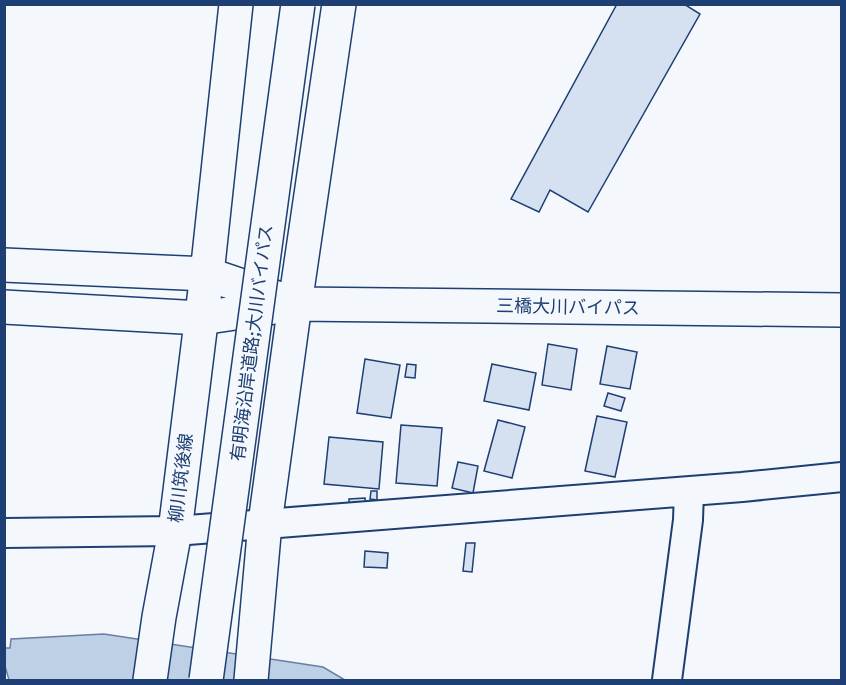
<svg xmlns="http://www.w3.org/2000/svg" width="846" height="685" viewBox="0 0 846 685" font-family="Signika,'Noto Sans JP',sans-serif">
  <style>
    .water { fill: #bed0e5; stroke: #687fa3; stroke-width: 1.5 }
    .building { fill: #d5e0f0; stroke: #1d3f73; stroke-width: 1.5 }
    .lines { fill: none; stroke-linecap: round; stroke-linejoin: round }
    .minor-casing { stroke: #1d3f73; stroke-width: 32 }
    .major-casing { stroke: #1d3f73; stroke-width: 36 }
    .highway-casing { stroke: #1d3f73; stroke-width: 36 }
    .minor { stroke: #f4f7fb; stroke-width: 28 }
    .major { stroke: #f4f7fb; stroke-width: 33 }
    .highway { stroke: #f4f7fb; stroke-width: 33 }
    .highway-bridge-casing { stroke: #1d3f73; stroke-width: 36; stroke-linecap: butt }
    .highway-bridge { stroke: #f4f7fb; stroke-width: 33 }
    .labels { text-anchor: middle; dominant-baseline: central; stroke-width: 4.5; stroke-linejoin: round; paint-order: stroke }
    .street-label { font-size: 18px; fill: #1d3f73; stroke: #f4f7fb }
  </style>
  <rect width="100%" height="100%" fill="#f4f7fb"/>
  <path class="water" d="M104 634 323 667 345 680H9L5 666 4 648H10L11 639Z"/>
  <path class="building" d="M617 4H684L700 14 588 212 550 190 539 212 511 199Z
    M548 344 577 349 571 390 542 385Z
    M607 346 637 352 630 389 600 384Z
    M365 359 400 365 391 418 357 413Z
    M407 364 416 365 415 378 405 377Z
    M492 364 536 373 529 410 484 401Z
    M608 393 625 398 621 411 604 406Z
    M597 416 627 422 615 477 585 471Z
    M498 420 525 427 512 478 484 471Z
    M401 425 442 428 437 486 396 483Z
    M329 437 383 442 379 489 324 484Z
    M458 462 478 466 473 493 452 488Z
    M371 491H377V500L370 499Z
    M365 498 366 506 349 507V499Z
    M466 543H475L472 572 463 571Z
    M365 551 388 553 387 568 364 567Z"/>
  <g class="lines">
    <g class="minor-casing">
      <path id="minor" d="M4 533 175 531 742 487 842 477
        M667 680 688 520 689 491"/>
    </g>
    <g class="major-casing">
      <path id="major" d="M150 680 159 617 175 531 207 274
        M251 680 265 523 295 304"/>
    </g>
    <g class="highway-casing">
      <path id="highway" d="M4 265 207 274 286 301
        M207 274 236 4
        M295 304 339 4
        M4 307 201 318 295 304 842 310"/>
    </g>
    <use href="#minor" class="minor"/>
    <use href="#major" class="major"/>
    <use href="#highway" class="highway"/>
    <g class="highway-bridge-casing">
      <path id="highway-bridge" d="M206 680 298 4"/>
    </g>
    <use href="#highway-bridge" class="highway-bridge"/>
  </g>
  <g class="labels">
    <g class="street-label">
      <text transform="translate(568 307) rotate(1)">三橋大川バイパス</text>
      <text transform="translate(252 343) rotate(-83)">有明海沿岸道路;大川バイパス</text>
      <text transform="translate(181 478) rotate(-83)">柳川筑後線</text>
    </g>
  </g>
  <rect width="846" height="685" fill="none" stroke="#1d3f73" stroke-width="12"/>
</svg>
